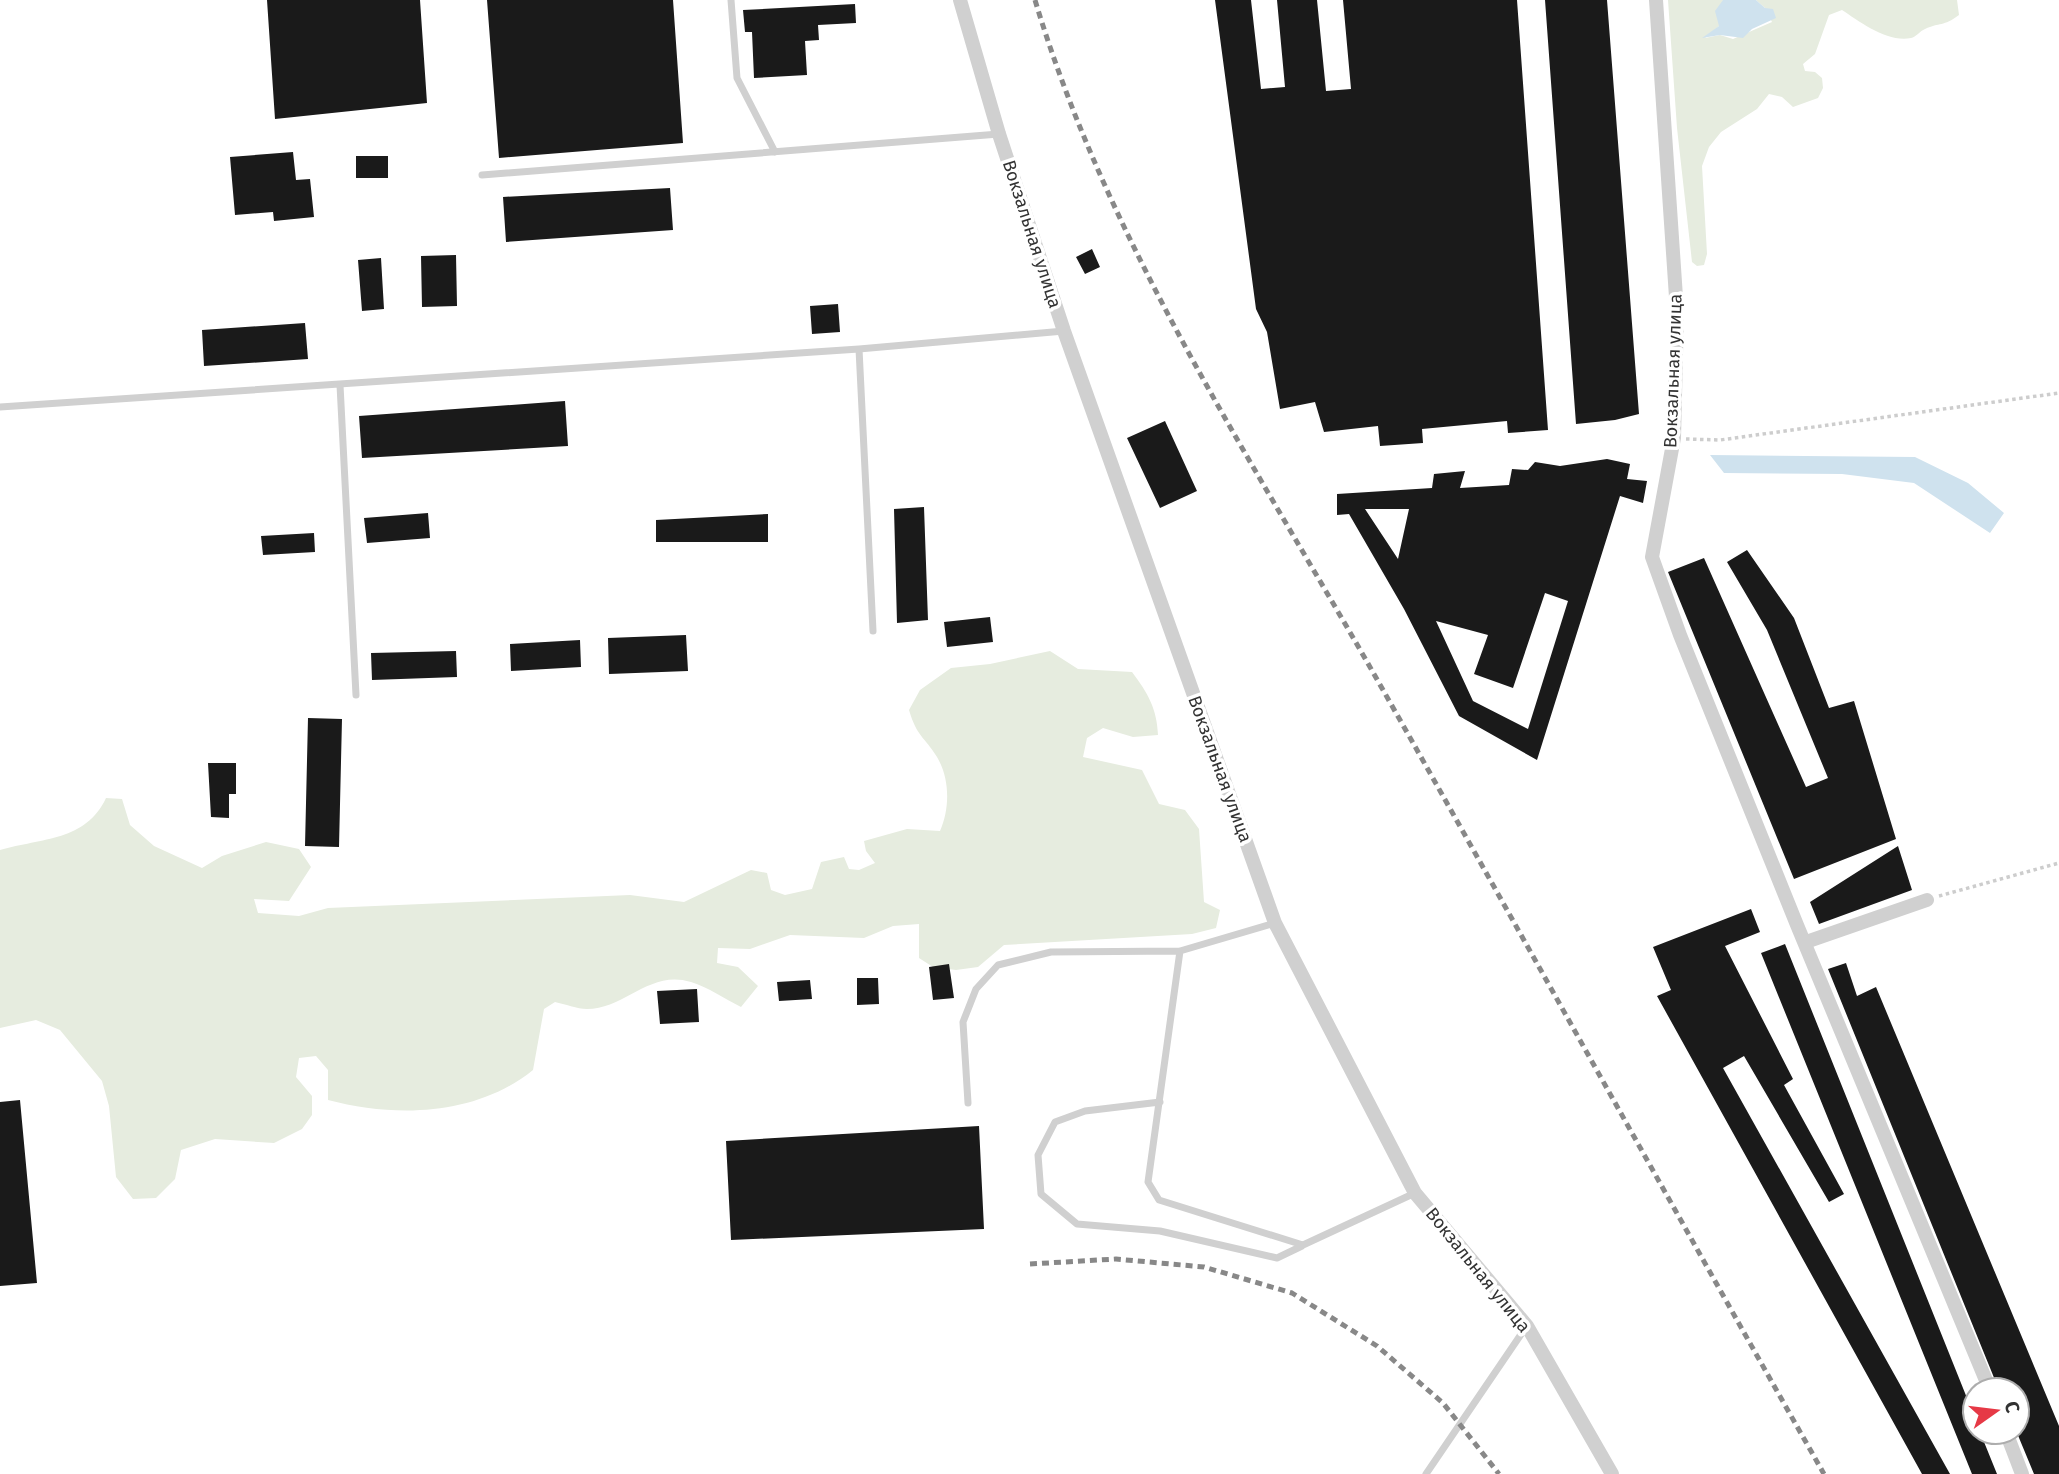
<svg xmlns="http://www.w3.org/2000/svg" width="2059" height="1474" viewBox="0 0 2059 1474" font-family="'Fira Sans',sans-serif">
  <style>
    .green { fill: #e6ecdf }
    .water { fill: #cfe2ee }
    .building { fill: #1a1a1a; fill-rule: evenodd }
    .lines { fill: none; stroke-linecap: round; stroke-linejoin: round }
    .path { stroke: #cdcdcd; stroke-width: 3.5; stroke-dasharray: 3.5 3.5; stroke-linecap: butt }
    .service { stroke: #d0d0d0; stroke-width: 7 }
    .minor { stroke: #d0d0d0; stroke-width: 14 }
    .rail { stroke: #888; stroke-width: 5; stroke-dasharray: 7 5; stroke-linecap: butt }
    .labels { text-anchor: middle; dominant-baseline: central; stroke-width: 7; stroke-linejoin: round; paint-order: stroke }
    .street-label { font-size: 18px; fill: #333; stroke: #fff }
  </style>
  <rect width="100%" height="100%" fill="#fff"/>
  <path class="green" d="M1668 0H1723L1719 26 1705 38 1720 35 1733 39 1772 22 1765 8 1756 0H1957L1959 15C1943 27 1940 22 1925 29 1920 31 1916 37 1911 38 1888 43 1860 22 1842 10L1829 15 1815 54 1803 64 1805 71 1815 72 1822 78 1823 88 1818 98 1793 107 1782 97 1769 94 1757 109 1721 132 1709 147 1702 166 1707 254 1704 265 1697 266 1692 262 1677 128Z
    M1050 651 1078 669 1132 672C1148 693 1157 709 1158 735L1133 737 1103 728 1087 738 1083 757 1142 770 1159 804 1185 810 1199 829 1204 902 1220 910 1216 928 1192 934 1004 945 978 967 956 970 933 967 919 958V924L893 926 864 938 790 935 750 949 718 948 717 963 738 967 758 986 741 1007C725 999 708 987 691 982 650 969 625 1009 587 1009 577 1009 565 1004 555 1002L544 1009 533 1070C476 1116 396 1118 328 1100V1070L316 1056 299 1058 296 1077 312 1096V1115L302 1129 274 1143 215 1139 181 1150 175 1179 156 1198 133 1199 116 1177 109 1106 102 1081 60 1030 36 1020 0 1028V850C42 838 86 841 106 798L122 799 130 825 154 846 202 868 222 856 266 842 299 849 311 867 289 901 254 899 258 913 299 916 328 908 630 895 684 902 751 870 767 873 771 890 785 895 812 889 821 862 844 857 849 869 859 870 875 863 866 851 864 841 907 829 940 831C950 808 950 779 937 757 924 736 917 737 909 710L920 690 951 668 990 664Z"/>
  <path class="water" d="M1723 0H1756L1765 8 1773 9 1776 18 1752 29 1743 38 1720 35 1702 38 1719 26 1715 11Z
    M1710 455 1915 457 1968 483 2004 513 1990 533 1914 483 1842 474 1724 473Z"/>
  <path class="building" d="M267 0H420L427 103 275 119Z
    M487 0H673L683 143 499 158Z
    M1215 0H1251L1261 89 1285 87 1277 0H1317L1326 91 1351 89 1343 0H1517L1548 430 1508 433 1507 421 1422 429 1423 443 1380 446 1378 426 1324 432 1315 402 1280 409 1267 332 1256 309Z
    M1545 0H1607L1639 414 1615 420 1576 424Z
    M855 4 856 23 818 25 819 40 805 41 807 75 754 78 752 32H745L743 10Z
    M293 152 296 180 310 179 314 217 274 221 273 212 235 215 230 157Z
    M356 156H388V178H356Z
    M670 188 673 230 506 242 503 197Z
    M1092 249 1100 267 1085 274 1076 257Z
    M456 255 457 306 422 307 421 256Z
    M381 258 384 309 362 311 358 260Z
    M838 304 840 332 812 334 810 306Z
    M305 323 308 359 204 366 202 330Z
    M565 401 568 446 362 458 359 416Z
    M1165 421 1197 491 1160 508 1127 438Z
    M1607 459 1630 464 1627 479 1647 481 1643 503 1620 496 1537 760 1459 716 1404 609 1349 514 1337 515V494L1432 488 1434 474 1465 471 1460 488 1509 485 1512 469 1528 470 1535 462 1560 466ZM1365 509H1409L1398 559ZM1545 593 1568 601 1528 729 1473 701 1436 621 1488 635 1474 674 1513 688Z
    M924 507 928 620 897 623 894 509Z
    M428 513 430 538 367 543 364 518Z
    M768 514V542H656V520Z
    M314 533 315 552 263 555 261 536Z
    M1747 550 1794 618 1829 708 1854 701 1896 839 1794 879 1668 572 1704 558 1806 787 1828 778 1767 630 1727 562Z
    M990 617 993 642 947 647 944 622Z
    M686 635 688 671 609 674 608 638Z
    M580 640 581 667 511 671 510 644Z
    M456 651 457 677 372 680 371 653Z
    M308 718 342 719 339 847 305 846Z
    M208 763H236V794H229V818L211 817Z
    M1898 846 1912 890 1819 924 1810 902Z
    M1751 909 1760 932 1725 946 1793 1079 1784 1085 1844 1194 1829 1202 1744 1056 1723 1068 1950 1474H1922L1657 996 1671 990 1653 947Z
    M1785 944 1975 1418V1432H1980L1997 1474H1972L1761 953Z
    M1846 963 1857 996 1876 987 2059 1426V1474H2034L2017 1433V1390H1999L1828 969Z
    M949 964 954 998 933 1000 929 967Z
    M857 978H878L879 1004 857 1005Z
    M810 980 812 999 779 1001 777 982Z
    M697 989 699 1022 660 1024 657 991Z
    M20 1100 37 1283 0 1286V1102Z
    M979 1126 984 1229 731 1240 726 1141Z"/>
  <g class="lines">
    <path class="path" d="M1686 439 1720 440 2059 393
      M1939 896 2059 863"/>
    <path class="service" d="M731 0 737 78 775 152
      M482 175 999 134
      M859 349 873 631
      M340 385 356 695
      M0 407 859 349 1064 331
      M1180 951 1148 1182 1159 1200 1303 1245 1415 1193
      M1160 1102 1085 1111 1055 1122 1038 1155 1041 1194 1077 1224 1160 1231 1277 1258 1302 1246
      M968 1103 963 1022 976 989 998 965 1051 952 1180 951 1275 923
      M1426 1474 1526 1327"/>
    <path class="minor" d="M960 0 999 134 1064 331 1275 923 1415 1193 1527 1326 1612 1474
      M1656 0 1677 312 1674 438 1652 557 1680 635 1797 925 1990 1390
      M1806 942 1927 900
      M2006 1432 2022 1474"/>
    <path class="rail" d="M1035 0C1106 237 1244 448 1366 660 1520 931 1670 1203 1824 1474
      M1030 1264 1116 1259 1204 1267 1292 1293 1377 1346 1443 1403 1499 1474"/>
  </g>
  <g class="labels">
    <g class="street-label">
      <text transform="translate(1032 234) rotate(72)">Вокзальная улица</text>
      <text transform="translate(1673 371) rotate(-88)">Вокзальная улица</text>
      <text transform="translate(1220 769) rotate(70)">Вокзальная улица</text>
      <text transform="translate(1478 1270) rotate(51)">Вокзальная улица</text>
    </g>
  </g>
  <g transform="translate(1996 1411) rotate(76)"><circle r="33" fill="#ffffff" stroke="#adadad" stroke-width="2"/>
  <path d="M0-5L12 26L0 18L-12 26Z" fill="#e63946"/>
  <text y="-10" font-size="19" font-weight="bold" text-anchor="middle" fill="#333333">С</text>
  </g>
</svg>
